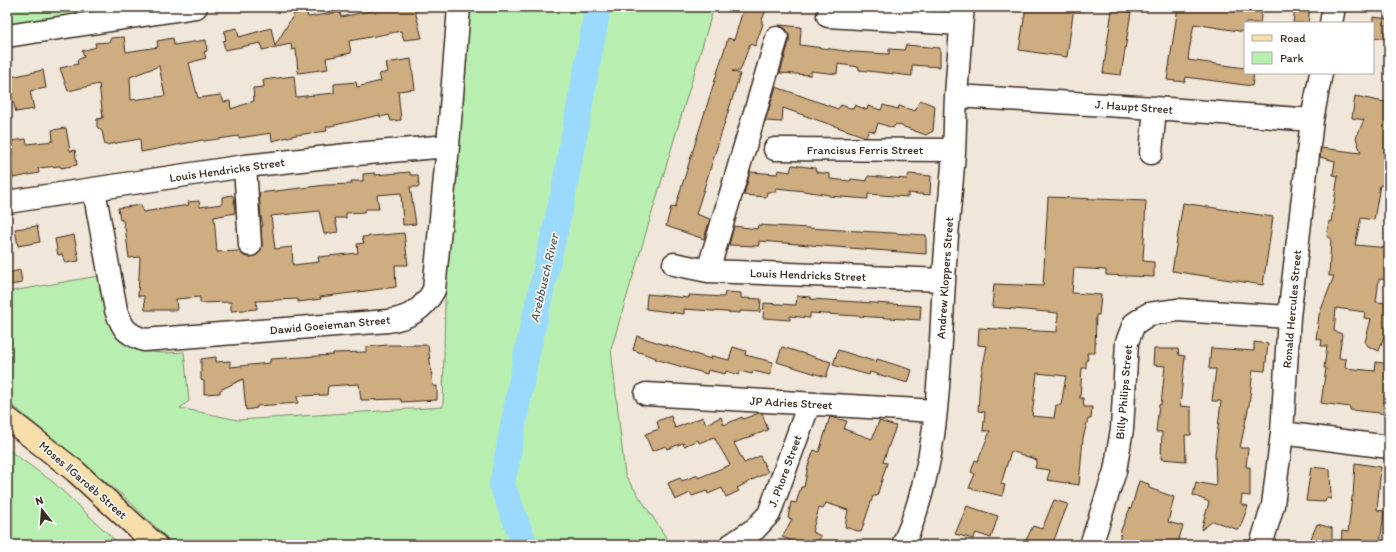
<svg xmlns="http://www.w3.org/2000/svg" width="1396" height="552" viewBox="0 0 1396 552" font-family="Itim,sans-serif">
  <style>
    .green { fill: #b8efb1; stroke: #7a8c68 }
    .lines { fill: none; stroke-linecap: round; stroke-linejoin: round }
    .river { stroke: #9cdafd; stroke-width: 26 }
    .building { fill: #cead81; stroke: #3b2a1e; fill-rule: evenodd }
    .minor-casing { stroke: #3b2a1e; stroke-width: 25 }
    .major-casing { stroke: #3b2a1e; stroke-width: 25 }
    .minor { stroke: #fff; stroke-width: 22 }
    .major { stroke: #f8deab; stroke-width: 22 }
    .labels { text-anchor: middle; dominant-baseline: central; stroke-width: 3; stroke-linejoin: round; paint-order: stroke }
    .street-label { font-size: 12px; fill: #3b2a1e; stroke: #fff }
    .water-label { font-size: 13px; font-style: italic; fill: #585f61; stroke: #fff }
  </style>
  <rect width="100%" height="100%" fill="#f0e6d9"/>
  <filter id="ink" filterUnits="userSpaceOnUse"><feTurbulence type="fractalNoise" baseFrequency=".025" numOctaves="2"/><feDisplacementMap in="SourceGraphic" scale="8" xChannelSelector="R" yChannelSelector="G"/><feConvolveMatrix kernelMatrix="1 2 1 2 8 2 1 2 1" color-interpolation-filters="sRGB"/></filter>
  <g filter="url(#ink)">
    <path class="green" d="M7 7H129L7 25Z
      M459 7H714L611 349 625 475 671 545H174L128 500 7 401V292L98 276 112 330 123 342 139 351 164 353 184 352 189 401 180 408 238 420 443 407 448 146Z
      M7 449 53 482 120 545H7Z"/>
    <g class="lines">
      <path class="river" d="M525 545 502 485 527 352 563 195 598 7"/>
    </g>
    <path class="building" d="M390 7H414L422 38 404 40 401 31 349 41 351 53 326 58 328 69 298 73 296 49 292 50 291 44 262 50 261 43 225 50 223 41 226 40 224 31 237 28 239 37 271 28 275 46 294 14 306 11 308 17 340 12 341 17Z
      M744 7H767L762 20V24H763L755 46 750 44 740 71H732L740 74 696 214 710 219 704 239 666 226 671 207 675 208 728 38 734 40Z
      M1026 7H1074L1067 57 1019 50Z
      M1178 7H1262L1260 23H1245V32L1194 24 1189 51 1188 60 1245 68V73H1254L1252 86 1186 77 1185 82 1167 80Z
      M1295 7H1310L1308 23H1293Z
      M1112 10 1131 12 1121 75 1103 73Z
      M1373 17 1389 19V39L1373 37Z
      M779 25 801 27 800 45 853 52 889 54V49L904 50 906 45 940 48V67L912 65V76L859 70V67L838 64 837 74 811 71V75L780 73 789 42V35L786 29Z
      M124 37 126 52 158 47 157 41 173 38 174 45 206 40 207 51 204 52 206 58 189 63 198 98 221 95 224 102 230 101 231 109 254 101 253 88 264 87 263 80 294 76 296 97 334 93V84L356 82 357 87 381 81 379 74 388 72 386 63 411 59 415 89 398 91 401 120 391 121 389 115 380 117V115L326 127 327 131 296 135 272 141 271 133 239 138V136L204 141 203 140 141 152 140 139 105 145 102 131 97 127V119L103 118 99 84 68 91 60 68 78 64 77 60 84 57 82 51 96 47 95 43 109 42 111 38ZM159 66 165 96 131 100 130 77Z
      M43 70 46 88 30 91 34 109 16 112 13 101 7 102V78Z
      M776 87 838 109 841 105 853 109 855 105 867 110 868 106 881 110 883 105 898 109 899 106 915 111 920 100 935 106 933 131 926 135 896 124 893 128 878 123 875 132 869 130 866 137 783 108 782 122 765 121Z
      M1355 96 1389 103V186L1380 185 1374 220 1361 218 1355 245 1389 248V280L1379 279 1376 302 1389 303V338L1384 336 1379 351 1368 346 1365 342 1371 319 1364 318 1365 312 1336 308 1334 331 1342 334 1339 358 1346 359 1345 368 1375 371 1376 362 1389 364V414L1350 410V407L1321 403 1326 368H1324L1327 346H1321L1322 340 1316 339 1319 315 1334 276H1329L1331 238 1327 237 1329 221 1331 222 1338 176 1333 175 1335 161 1320 157 1321 148 1361 153 1356 138 1364 120 1352 118Z
      M66 128 70 151 75 150 77 165 61 168 60 166 38 168 39 173 13 178 9 157 12 154 10 141 26 139 27 144 53 141 52 130Z
      M792 165 815 168 816 172 830 174V179L850 181 851 179 867 181 868 176 907 179 909 174 931 176 930 195 908 193V197L868 194V199L829 196V195L804 191 776 188V192H767L766 197 744 195 750 172 777 174 778 170 790 172Z
      M410 172V175H418L419 187H410L416 224 403 225 401 193 377 195 379 209H366L364 212 346 213V218H335L338 232 324 234 319 211 271 216 275 249 292 247 293 265 319 262 318 257 358 253 357 244 364 243 362 237 404 233 408 265H395L396 287 320 297 321 299 298 302V299L256 301 257 309 231 311V302L200 303V297L176 299 177 310H145L144 296H138L140 257 129 258 125 227 124 228 123 220H120L118 208 141 205 143 212 189 205 188 202 199 201 200 207 222 204V197L232 195 233 197H234L235 201H234L235 213 214 217 217 252 239 251 244 256 251 257 257 255 261 250 262 245 261 226H263L261 217 259 193 326 185 352 184 351 181H363V174L375 173V175Z
      M1048 197 1146 201 1143 261 1154 262V277L1106 275V270L1074 268 1072 293 1101 295 1099 315H1096L1095 353H1087L1088 360H1086V368H1082L1080 398H1083L1084 407H1092L1091 419H1088L1083 438 1079 485 1047 480 1050 470 1035 468 1037 460 1011 451 1001 484 1005 485 1002 496 969 488 975 474 971 472 975 460 978 461 990 431H983L985 412 978 411 980 380 987 346 978 345 979 328 1057 332 1058 313 992 307 994 284 1043 286ZM1037 373 1066 376 1061 405H1056L1054 418 1032 416Z
      M1183 203 1273 217 1263 285 1172 271Z
      M758 225 926 235V254L759 241V246L729 245 734 226 757 229Z
      M37 226 40 242 18 246 15 229Z
      M74 235 79 261 65 263 62 254 58 255 55 239Z
      M20 270 22 283 10 285 8 273Z
      M725 292 741 293V298L761 299 760 312 740 311V313L684 309V314L646 309 647 294 689 298V295L724 297Z
      M797 296 811 297V299L921 306 920 320 810 313V318L790 316V320L763 318 764 303 796 305Z
      M637 336 711 359 712 356 729 360 733 347 746 351 745 355 773 362 770 375 753 371 752 374 740 371 739 375 726 371 725 374 708 370 707 374 655 359 656 358 633 350Z
      M1254 342 1268 344 1265 371 1253 370 1249 405 1240 448H1248L1246 467H1250V496L1242 495 1241 504 1248 506 1239 530 1213 521 1201 530 1209 502 1193 495 1196 482 1216 486 1215 454 1221 401H1212L1216 369H1209L1211 348 1254 351Z
      M387 345H428L433 386H437V400L401 402V399L361 400 359 384 328 386 327 395 297 396 298 403 257 406V408L246 410 243 379 220 390V393L204 394V381L201 380V359L216 357V362L230 361V367L270 363V359L333 355V353L366 352V347Z
      M782 347 831 362 826 377 777 362Z
      M1154 349H1178L1179 355 1185 356 1180 406 1191 407V435H1185L1186 461 1161 459 1162 432H1156L1159 404 1161 405 1165 366 1153 365Z
      M838 350 876 362 877 359 912 370 908 383 870 372 869 375 833 365Z
      M759 413H762L768 430 734 443 744 463 760 456 768 472 737 488 739 491 726 497 722 488 708 494 707 491 692 496 690 493 675 500 668 483 680 478 682 481 698 475V478L730 465 714 437 699 443 698 440 684 446 683 443 667 449 666 446 652 451 645 434 659 429 657 421 671 416 675 428 703 417 706 424 721 417 724 425 742 417 743 419Z
      M830 417 847 421 844 429 872 439 879 421 896 426 883 462 887 463 877 496H873L861 532 845 527 848 510 826 503 823 509 819 508 812 532 821 536 817 545H787L790 540 782 537 792 519 788 518 791 502 796 503 801 487H804L808 466 814 450 819 452Z
      M1355 463 1381 467 1377 510 1384 511 1380 545H1341L1342 531 1348 532 1352 497H1353Z
      M1311 467 1330 469 1331 499 1326 498 1325 502 1306 501Z
      M1139 481 1149 484V488L1174 497 1168 522 1183 526 1177 545H1119L1121 530 1130 508 1131 509Z
      M1054 500 1068 504 1052 545H1028L1029 541 1026 540 1033 526 1042 529Z
      M967 506 998 516 991 538 976 533 973 539 955 534Z
      M1317 524 1332 528V544L1310 541Z"/>
    <g class="lines">
      <g class="minor-casing">
        <path id="minor" d="M828 16 961 24
          M1331 23 1334 7
          M7 36 196 7
          M956 96 1155 108 1312 120
          M775 149 954 150
          M1151 153 1155 108
          M245 166 250 245
          M94 190 116 310C123 329 125 333 144 340L388 321C409 318 423 310 434 290L448 146 459 7
          M7 202 245 166 356 154 448 146
          M674 264 708 271 944 280
          M708 271 777 38
          M646 394 935 411
          M1282 433 1389 447
          M731 545 755 529 769 514 809 404
          M903 545C940 463 939 369 944 281 946 238 951 195 954 152 955 134 955 115 956 97 958 67 960 37 963 7
          M1091 545 1115 471 1122 429 1127 342 1134 324 1149 314 1178 310 1289 317
          M1261 545 1273 505 1282 433 1289 317 1312 120 1321 73"/>
      </g>
      <g class="major-casing">
        <path id="major" d="M7 418 75 471 156 545"/>
      </g>
      <use href="#minor" class="minor"/>
      <use href="#major" class="major"/>
    </g>
  </g>
  <g class="labels">
    <g class="street-label">
      <text transform="translate(1134 107) rotate(4)">J. Haupt Street</text>
      <text x="865" y="150">Francisus Ferris Street</text>
      <text transform="translate(227 170) rotate(-8)">Louis Hendricks Street</text>
      <text transform="translate(808 275) rotate(2)">Louis Hendricks Street</text>
      <text transform="translate(945 278) rotate(-86)">Andrew Kloppers Street</text>
      <text transform="translate(1292 309) rotate(-85)">Ronald Hercules Street</text>
      <text transform="translate(330 325) rotate(-5)">Dawid Goeieman Street</text>
      <text transform="translate(1124 392) rotate(-85)">Billy Philips Street</text>
      <text transform="translate(791 403) rotate(3)">JP Adries Street</text>
      <text transform="translate(785 471) rotate(-70)">J. Phore Street</text>
      <text transform="translate(83 480) rotate(41)">Moses ǁGaroëb Street</text>
    </g>
    <g class="water-label">
      <text transform="translate(544 278) rotate(-77)">Arebbusch River</text>
    </g>
  </g>
  <rect width="1396" height="552" fill="none" stroke="#fff" stroke-width="24"/>
  <rect x="12" y="12" width="1372" height="528" fill="none" stroke="#3b2a1e" stroke-width="1.5" filter="url(#ink)"/>
  <rect x="1244" y="22" width="130" height="52" fill="#ffffff" stroke="#b1aaa5"/>
  <rect x="1252" y="35" width="20" height="6" fill="#f8deab" stroke="#b1aaa5"/>
  <text x="1280" y="42" font-size="12" fill="#3b2a1e">Road</text>
  <rect x="1252" y="52" width="20" height="12" fill="#b8efb1" stroke="#b1aaa5"/>
  <text x="1280" y="62" font-size="12" fill="#3b2a1e">Park</text>
  <g transform="translate(42 510) rotate(343)" stroke="#ffffff" stroke-width="3" paint-order="stroke">
  <path d="M0-3L7 15L0 10L-7 15Z" fill="#3b2a1e"/>
  <text y="-6" font-size="11" font-weight="bold" text-anchor="middle" fill="#3b2a1e">N</text>
  </g>
</svg>
